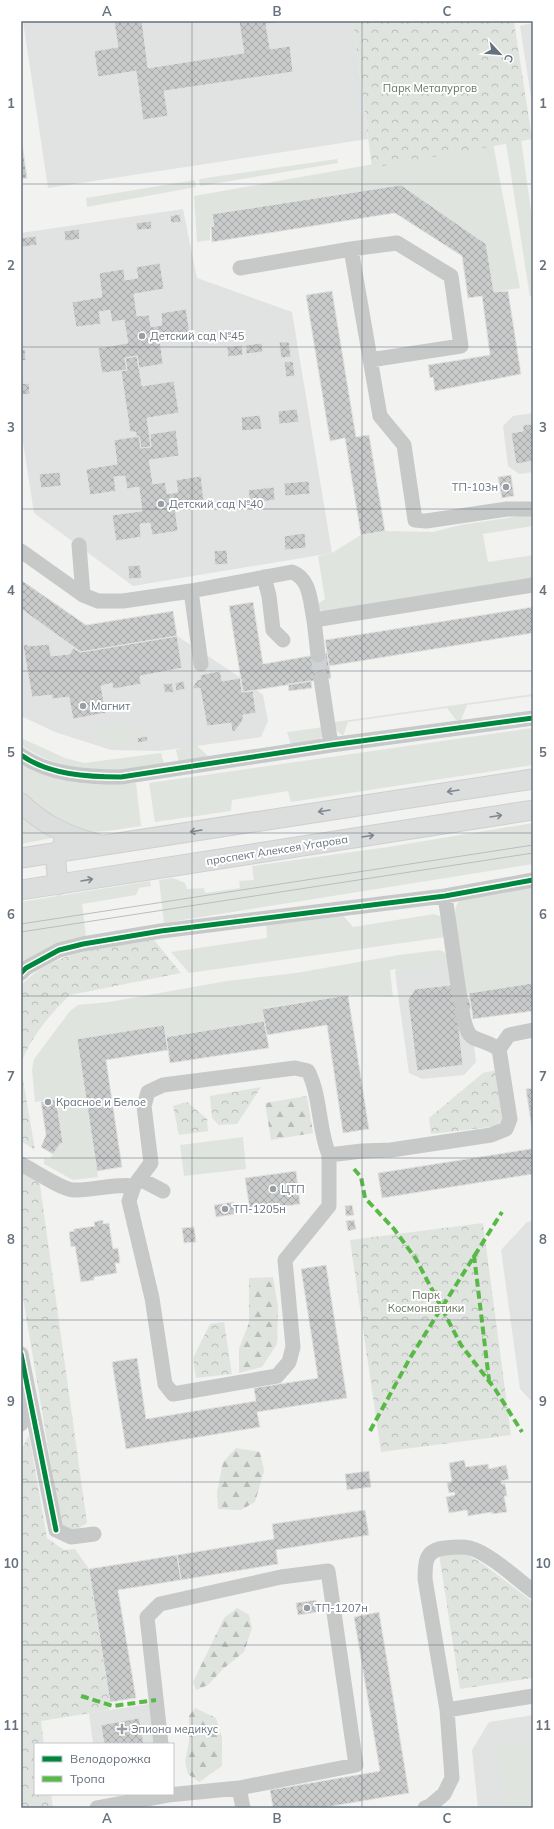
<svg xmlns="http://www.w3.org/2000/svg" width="554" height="1829" viewBox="0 0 554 1829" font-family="Mulish,sans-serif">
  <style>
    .built { fill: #e1e2e2 }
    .green { fill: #e0e4df }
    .forest { fill: url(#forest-firs) }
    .park { fill: url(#park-crowns) }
    .building { fill: url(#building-cross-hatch); stroke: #e2e2e1 }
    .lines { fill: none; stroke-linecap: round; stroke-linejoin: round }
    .minor-tunnel { stroke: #cfd2d4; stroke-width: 15; stroke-dasharray: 15 8; stroke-linecap: butt }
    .major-casing { stroke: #cecfcf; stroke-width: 21 }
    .minor { stroke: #c7c8c8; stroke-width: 15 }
    .major { stroke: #dcdddd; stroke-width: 19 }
    .tram { stroke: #bcbdbf; stroke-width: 1 }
    .quiet { stroke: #58b947; stroke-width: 4; stroke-dasharray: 8 4; stroke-linecap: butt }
    .cycleway-casing { stroke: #fff; stroke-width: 8 }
    .cycleway { stroke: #00873e; stroke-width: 5 }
    .oneway { stroke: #7e8790 }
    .grid { fill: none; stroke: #66717d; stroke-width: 1; stroke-opacity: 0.55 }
    .poi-dot { fill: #979ea6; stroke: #fff; stroke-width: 1.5 }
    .labels { text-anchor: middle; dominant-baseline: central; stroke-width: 4; stroke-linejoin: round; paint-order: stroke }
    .park-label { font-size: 11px; fill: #677564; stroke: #fff }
    .poi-label { font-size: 11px; fill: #66717d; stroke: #fff; text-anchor: start }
    .street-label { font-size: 11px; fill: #66717d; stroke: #fff }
    .neatline { fill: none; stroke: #66717d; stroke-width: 1.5 }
    .grid-label { font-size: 13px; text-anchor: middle; font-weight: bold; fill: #66717d }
  </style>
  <defs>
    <pattern id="forest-firs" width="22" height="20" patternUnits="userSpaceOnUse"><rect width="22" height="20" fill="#e0e4df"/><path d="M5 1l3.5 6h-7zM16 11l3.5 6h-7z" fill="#b9bdba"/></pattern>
    <pattern id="park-crowns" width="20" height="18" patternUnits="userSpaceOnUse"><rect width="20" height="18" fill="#e0e4df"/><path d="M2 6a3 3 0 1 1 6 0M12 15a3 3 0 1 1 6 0" fill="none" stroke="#b9bdba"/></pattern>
    <pattern id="building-cross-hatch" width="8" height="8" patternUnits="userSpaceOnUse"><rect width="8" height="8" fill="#c9caca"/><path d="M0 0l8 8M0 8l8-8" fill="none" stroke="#a7a8a9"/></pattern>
  </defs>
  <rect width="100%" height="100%" fill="#f2f2f1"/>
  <path class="built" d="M23 21H353L368 139 48 188Z
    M532 21H533V110L520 26 532 23Z
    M183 209 197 278 292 312 332 553 133 586 34 513 21 429V233Z
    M533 413V472L519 474 508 466 503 426 513 416Z
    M21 606 81 650 174 634 243 679 263 695 268 721 261 737 160 751 111 750 55 732 21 716Z
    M456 957 465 965 476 1062 464 1075 422 1079 409 1073 395 972 399 965Z
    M533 1221V1403L520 1389 501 1250 527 1222Z
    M150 1704 156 1744H93L89 1713Z
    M533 1715V1808H478L472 1750 489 1722Z"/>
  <path class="green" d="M494 66 513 81 533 226V295L530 297Z
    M493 143 520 288 494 292 486 244 401 185 212 214 214 226 210 227V240L197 242 194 196Z
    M337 159 338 163 200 186 199 179Z
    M195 180 196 187 87 207 86 198Z
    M526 515 533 517V526L483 534 488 562 533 555V580L324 613 315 606 325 599 318 556 332 553 361 535 385 531 433 532 460 525Z
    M533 694V696L467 705 461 720H456L447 708 348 722 343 736 335 729V722Z
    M119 724 143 734 133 736 135 744 112 748 98 741 96 729 101 726Z
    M324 727 325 733 321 739 291 745 287 732Z
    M533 728V765L291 802 288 791 232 800 231 811 155 822 149 783Z
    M21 738 65 758 84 763 161 753 164 764C146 766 125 772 106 772 77 772 44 761 21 745Z
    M195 744 208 756 179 762 176 750Z
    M21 762 114 784 136 783 141 826C122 828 99 835 80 830 58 825 37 808 21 793Z
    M21 814 52 838 21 844Z
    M533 823V864L164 923 159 880 173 878 185 883 187 889 204 888 205 893 240 888 239 881 254 880 252 866 388 847Z
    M150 881 151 886 139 888 136 895 82 904 86 936C59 942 43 948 21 964V902Z
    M533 886V983L469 993 464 991 455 917C455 908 456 903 463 897Z
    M340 912 353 927 434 914 442 917 445 937 189 973 171 952 267 938 266 924Z
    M439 950C446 952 448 955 448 962L390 970 393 997 348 995 263 1008 264 1021 166 1037 164 1025 77 1039 98 1177 73 1180 44 1164V1158L50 1159 60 1144 63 1142 56 1099 35 1102 32 1070 34 1059 70 1011 78 1005 109 1002 227 981 296 973 399 955Z
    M243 1137 246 1169 184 1176 180 1145Z
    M533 1742V1808H505L497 1747Z"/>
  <path class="forest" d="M307 1096 313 1133 271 1140 265 1103Z
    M273 1277 278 1307 277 1344 262 1367 239 1373V1348L249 1323V1278Z
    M236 1448 260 1452 264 1471 255 1502 241 1510 218 1509 217 1492 223 1462Z
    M237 1608 249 1615 252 1628 244 1652 223 1669 208 1685 196 1690 193 1682 224 1618Z
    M195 1708 216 1718 222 1737V1766L199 1782 188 1774 185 1762 189 1741V1716Z"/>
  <path class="park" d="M353 21H514L532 139 372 168Z
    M154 940 181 973 70 995C50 1014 30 1038 21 1064V985C56 949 107 947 154 940Z
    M21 1068 35 1150 21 1141Z
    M496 1070 504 1117 498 1126 431 1134 429 1118 483 1073Z
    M261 1087 237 1124 219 1125 212 1118 210 1096Z
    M187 1102 207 1119 208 1131 179 1135 173 1106Z
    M21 1169 39 1178 87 1523 74 1531 61 1524 21 1286Z
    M483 1223 511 1435 381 1452 350 1240Z
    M224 1322 232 1374 196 1378 193 1358 210 1324Z
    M29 1435 47 1538 64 1550 75 1549 89 1569 110 1702 109 1710 41 1721 44 1744H35V1794H51L53 1808H21V1450Z
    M439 1554H466L483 1564 533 1602V1678L460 1689Z"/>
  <path class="building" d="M114 21H142L148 68 244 53 239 21H290L266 24 270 49 290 46 293 72 164 91 168 116 143 120 136 71 98 77 94 51 118 47Z
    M21 137 27 178 21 179Z
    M401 185 486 244 494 292 508 291 521 374 435 391 433 377 430 378 428 365 490 355 482 296 468 298 462 256 395 213 212 242 211 227 214 226 212 214Z
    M180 214 181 222 171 223 170 216Z
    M151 221 152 229 137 230 136 223Z
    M79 229 80 239 65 241 64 231Z
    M36 236 37 245 21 247V238Z
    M160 263 164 289 134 294 137 316 149 315 151 327 162 325 161 313 186 309 190 335 160 340 163 364 139 368 137 356 125 358 127 370 102 373 98 348 128 343 124 320 112 322 110 310 99 312 101 324 76 327 72 302 102 297 99 273 124 269 125 280 138 278 136 267Z
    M332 291 356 437 369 435 385 531 361 535 345 438 330 441 306 295Z
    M279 342H289L291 357 281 358Z
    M262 343 263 352 246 354V345Z
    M242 345 243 355 228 357 227 347Z
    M25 349 26 360 21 361V350Z
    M137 356 142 386 174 381 179 413 147 418 151 447 141 448 139 436 136 437V432H130L121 371 127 370 125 358Z
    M293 361 295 376 286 377 284 362Z
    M29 383 30 394 21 395V384Z
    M297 409 299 422 279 424 278 411Z
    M260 415 262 429 242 431 241 417Z
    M533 424V461L516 464 511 433 523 431V425Z
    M176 430 179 456 149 460 153 484 165 482 167 494 178 492 176 480 201 476 204 502 175 507 178 531 152 535 150 523 140 524 141 537 116 541 112 515 142 511 139 487 127 489 125 476 114 477 116 491 90 495 86 469 117 464 114 440 139 436 141 448 151 447 150 434Z
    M60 472 61 486 41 488 39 474Z
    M511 475 514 496 502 498 498 477Z
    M309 481 310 494 285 496 284 483Z
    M274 487 275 500 250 503 248 490Z
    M305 533 306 548 285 550 284 536Z
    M227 550 228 564 215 565 214 551Z
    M140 565 142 578 129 579 128 566Z
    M21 580 86 625 173 611 177 636 81 652 21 609Z
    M253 602 263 664 327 653 331 678 243 692 229 606Z
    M533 607V633L329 666 325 640Z
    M177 636 182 668 140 676 141 684 113 689 112 683 101 686 106 713 73 719 69 697 52 699V695L32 697 23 645 26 644 29 646 49 644 51 656 70 654 73 648 81 652Z
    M220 671 222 681 240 678 242 692 253 691 256 713 243 715V720L235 731 232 732 231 723 207 726 200 688 192 689 197 680 201 679 200 675Z
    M184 681 185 689 176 691 175 683Z
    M311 681 312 688 289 691 288 684Z
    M172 683 174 692 165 693 163 684Z
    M147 736 148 741 138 743 137 738Z
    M533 983V1011L473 1019 469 993Z
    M452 985 454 999 469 998 471 1009 457 1012 463 1065 417 1071 408 1000 415 989Z
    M348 995 369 1129 343 1133 327 1025 267 1035 262 1009Z
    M264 1021 269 1048 170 1063 166 1037Z
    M164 1025 168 1050 106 1060 122 1167 97 1171 77 1039Z
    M533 1088V1136L526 1089Z
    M56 1099 63 1143 60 1144 53 1154 41 1147 46 1135 41 1102Z
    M530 1149H533V1174L382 1198 378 1173Z
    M296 1171 300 1204 250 1211 245 1178Z
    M234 1202 236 1214 216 1217 214 1205Z
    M352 1205 354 1215 346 1216 345 1206Z
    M103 1220V1224L109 1223 113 1249 118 1248 120 1263H115L117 1273 94 1277V1280L81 1282 75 1246 71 1247 69 1232 74 1231V1229L95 1226 94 1222Z
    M354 1220 356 1229 348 1231 346 1221Z
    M194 1227 196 1242 184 1243 182 1228Z
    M326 1265 347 1398 257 1412 260 1427 126 1449 112 1362 137 1358 146 1419 256 1401 254 1388 318 1378 301 1269Z
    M464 1460 466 1467 488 1464 489 1469 506 1465 509 1479 501 1481V1484H505L507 1496H504L507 1512 492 1514V1512L468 1516 467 1510 449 1513 446 1497 455 1495 454 1492 449 1493 447 1483 452 1482 449 1463Z
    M369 1471 371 1487 347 1490 345 1474Z
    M365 1510 369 1535 276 1550 278 1564 181 1580 177 1555 274 1539 272 1524Z
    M177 1555 181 1580 118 1590 136 1698 110 1702 89 1569Z
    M316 1600 318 1612 298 1615 296 1603Z
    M379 1612 409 1793 321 1808H273L270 1790 380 1771 354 1617Z
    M139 1718 144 1744H104L101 1725Z"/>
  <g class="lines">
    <path class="minor-tunnel" d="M318 655 321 679"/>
    <g class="major-casing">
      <path id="major" d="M21 803C44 825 67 836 98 844
        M21 858 533 779
        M58 885 55 853 62 848 63 843
        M21 890 533 810"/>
    </g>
    <path class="minor" d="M351 249 380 416 404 445 415 520 426 521 507 509H533
      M240 268 351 249 397 243 451 276 461 346 370 360
      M79 545 83 595
      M21 551 83 595 98 601H123L191 591 292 572C311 579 310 602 314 620L533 585
      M264 577 269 596 273 630 283 640
      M191 591 201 664
      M314 620 318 655
      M321 679 331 745
      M21 755C49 775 88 777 121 777L331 745 533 718
      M445 896 460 999
      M21 973 26 968 59 950 83 944 161 931 445 896 533 880
      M462 1011C469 1048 474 1033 499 1049L509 1035 533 1030
      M329 1155V1206L285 1260 293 1347 289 1362 277 1376 173 1394 165 1384 152 1298 129 1201 134 1186 151 1163 144 1106 148 1092 163 1085 295 1068 308 1071C321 1097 318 1128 329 1155L362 1151 391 1150 491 1135 506 1129 510 1119 499 1049
      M21 1164C33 1170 61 1189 73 1190 94 1191 114 1183 134 1186
      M140 1179 163 1191
      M21 1354 56 1530 71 1537 94 1534
      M21 1424 30 1404
      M447 1710 533 1696
      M161 1744 147 1617 160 1604 281 1577 328 1571 356 1765 239 1788 243 1808
      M97 1808 168 1795 239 1788
      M425 1808 430 1806 444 1794 452 1778 447 1710 425 1579C425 1562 425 1550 445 1548 453 1547 461 1546 470 1548 489 1553 517 1579 533 1591"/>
    <use href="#major" class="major"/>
    <path class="tram" d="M21 924 533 845
      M21 932 533 853"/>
    <path class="quiet" d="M354 1169 361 1177 365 1198 394 1229 416 1259 461 1345 495 1389 522 1432
      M474 1255 489 1380
      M370 1431 410 1358 502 1212
      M81 1696 113 1706 156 1700
      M406 1807V1808"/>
    <g class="cycleway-casing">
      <path id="cycleway" d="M21 755C49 775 88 777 121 777L331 745 533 718
        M21 973 26 968 59 950 83 944 161 931 445 896 533 880
        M21 1354 56 1530"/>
    </g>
    <use href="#cycleway" class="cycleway"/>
  </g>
  <defs><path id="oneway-shaft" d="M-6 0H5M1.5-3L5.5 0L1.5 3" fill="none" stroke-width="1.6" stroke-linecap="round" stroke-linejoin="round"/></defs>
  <g class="oneway">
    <use href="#oneway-shaft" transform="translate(453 791) rotate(171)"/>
    <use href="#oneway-shaft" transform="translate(324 811) rotate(171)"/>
    <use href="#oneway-shaft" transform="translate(496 816) rotate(-9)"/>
    <use href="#oneway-shaft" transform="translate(196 831) rotate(171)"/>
    <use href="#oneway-shaft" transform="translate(368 836) rotate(-9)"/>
    <use href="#oneway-shaft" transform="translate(87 880) rotate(-10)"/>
  </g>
  <path class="grid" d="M192 21V1808M362 21V1808M21 184H533M21 347H533M21 509H533M21 671H533M21 833H533M21 996H533M21 1158H533M21 1320H533M21 1482H533M21 1645H533"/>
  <g class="poi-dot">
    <circle cx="142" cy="336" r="4"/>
    <circle cx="506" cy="487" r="4"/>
    <circle cx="161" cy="504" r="4"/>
    <circle cx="83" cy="706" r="4"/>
    <circle cx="48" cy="1102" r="4"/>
    <circle cx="273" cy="1189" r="4"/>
    <circle cx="225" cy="1209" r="4"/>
    <circle cx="307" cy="1608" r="4"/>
    <path d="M120 1723h4v4h4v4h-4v4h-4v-4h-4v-4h4z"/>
  </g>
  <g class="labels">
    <g class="park-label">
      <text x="430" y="88">Парк Металургов</text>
      <text x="426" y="1295">Парк<tspan x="426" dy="13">Космонавтики</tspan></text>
    </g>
    <g class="poi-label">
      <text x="150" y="336">Детский сад №45</text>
      <text x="498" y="487" text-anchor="end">ТП-103н</text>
      <text x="169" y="504">Детский сад №40</text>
      <text x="91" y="706">Магнит</text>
      <text x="56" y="1102">Красное и Белое</text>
      <text x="281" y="1189">ЦТП</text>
      <text x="233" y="1209">ТП-1205н</text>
      <text x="315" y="1608">ТП-1207н</text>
      <text x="131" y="1729">Эпиона медикус</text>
    </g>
    <g class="street-label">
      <text transform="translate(277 850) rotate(-9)">проспект Алексея Угарова</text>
    </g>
  </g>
  <rect width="554" height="1829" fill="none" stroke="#ffffff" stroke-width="44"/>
  <rect x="34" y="1743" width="140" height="52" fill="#ffffff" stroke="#c2c6cb"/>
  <rect x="42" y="1756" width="20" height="6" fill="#00873e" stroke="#c2c6cb"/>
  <text x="70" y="1763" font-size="12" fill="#66717d">Велодорожка</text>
  <rect x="42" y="1776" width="20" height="6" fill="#58b947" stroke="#c2c6cb"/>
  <text x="70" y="1783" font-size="12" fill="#66717d">Тропа</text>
  <g transform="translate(500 54) rotate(116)" stroke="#ffffff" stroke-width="3" paint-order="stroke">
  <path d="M0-3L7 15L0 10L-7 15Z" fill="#66717d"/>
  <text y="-6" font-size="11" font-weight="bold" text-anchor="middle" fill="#66717d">С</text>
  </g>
  <rect x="22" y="22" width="510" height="1785" class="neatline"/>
  <g class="grid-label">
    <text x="107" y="16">A</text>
    <text x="277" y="16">B</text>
    <text x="447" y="16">C</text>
    <text x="11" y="108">1</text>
    <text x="543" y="108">1</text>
    <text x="11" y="270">2</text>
    <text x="543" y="270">2</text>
    <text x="11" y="432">3</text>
    <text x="543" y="432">3</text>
    <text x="11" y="595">4</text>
    <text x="543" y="595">4</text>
    <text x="11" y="757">5</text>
    <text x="543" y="757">5</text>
    <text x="11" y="919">6</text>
    <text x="543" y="919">6</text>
    <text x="11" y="1081">7</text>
    <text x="543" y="1081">7</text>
    <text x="11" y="1244">8</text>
    <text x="543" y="1244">8</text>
    <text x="11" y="1406">9</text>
    <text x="543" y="1406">9</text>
    <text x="11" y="1568">10</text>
    <text x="543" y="1568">10</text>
    <text x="11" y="1730">11</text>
    <text x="543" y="1730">11</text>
    <text x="107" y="1823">A</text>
    <text x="277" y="1823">B</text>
    <text x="447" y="1823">C</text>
  </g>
</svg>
